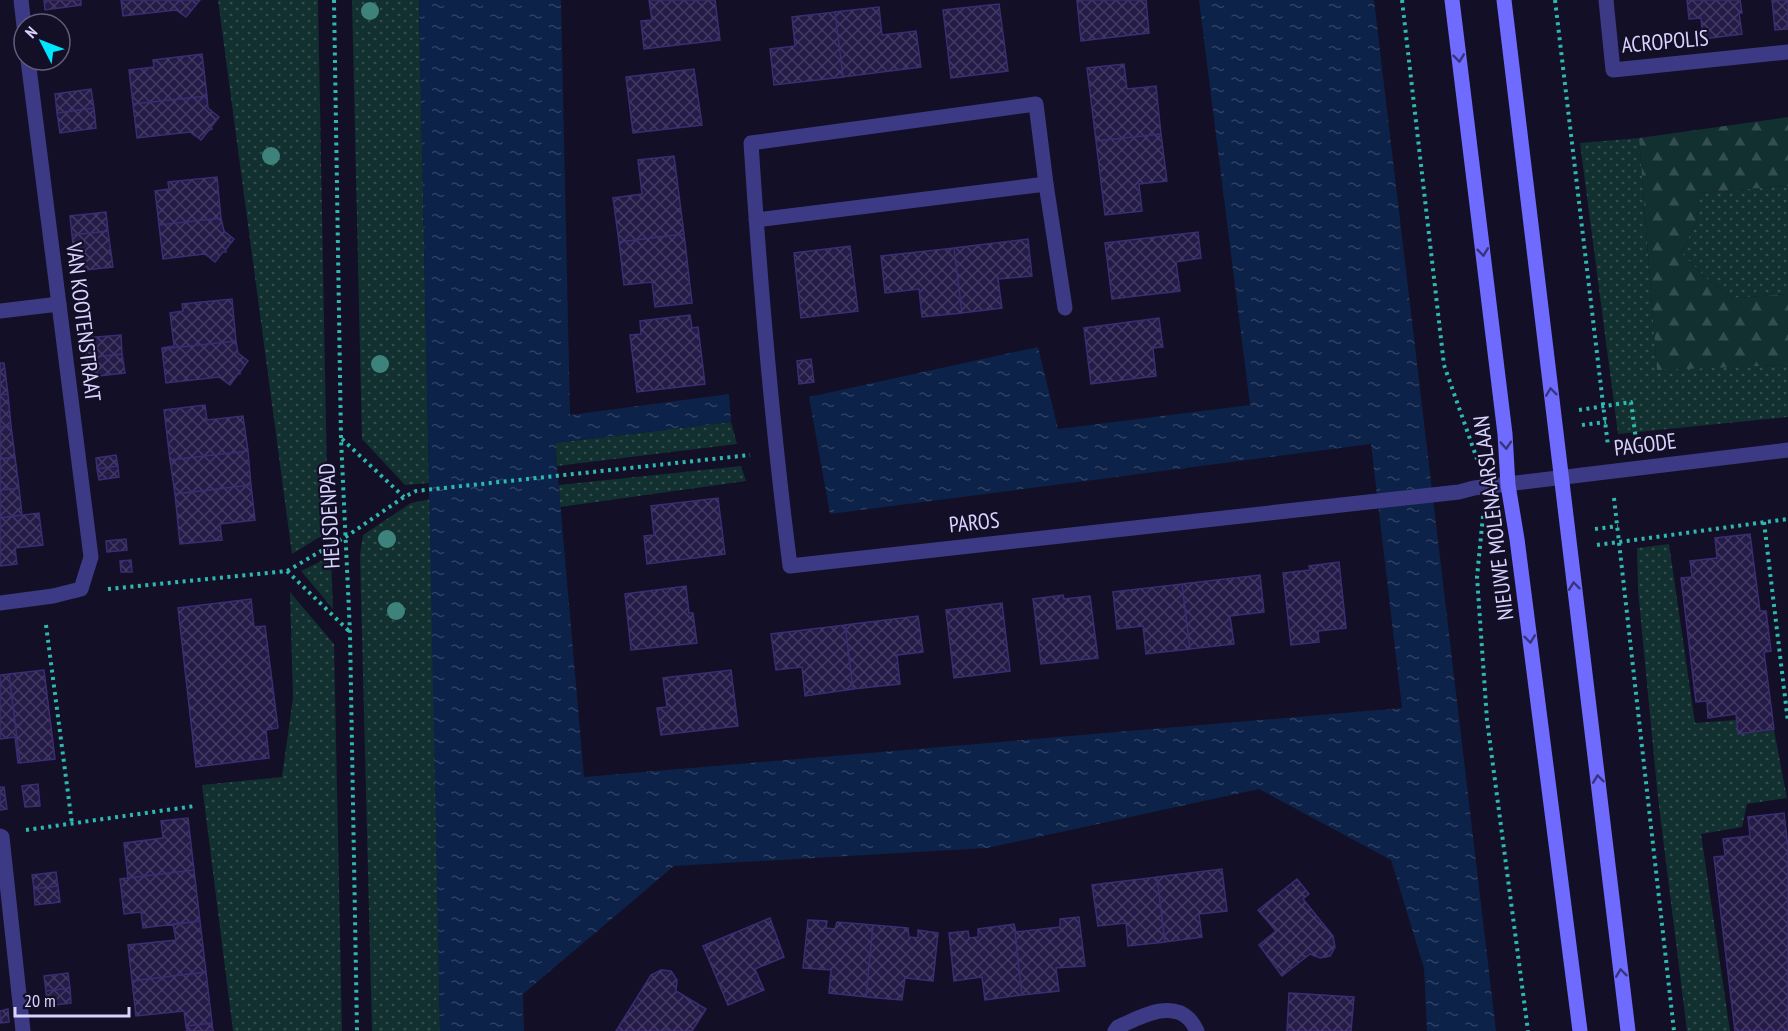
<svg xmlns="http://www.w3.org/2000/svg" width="1788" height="1031" viewBox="0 0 1788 1031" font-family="'PT Sans Narrow',sans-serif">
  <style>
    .grass { fill: url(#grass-dots) }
    .forest { fill: url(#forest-firs) }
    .water { fill: url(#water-ripples) }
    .building { fill: url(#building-cross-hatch); stroke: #3b2d73; stroke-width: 1.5 }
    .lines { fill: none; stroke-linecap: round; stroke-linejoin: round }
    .path { stroke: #2fb8b0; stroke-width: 4; stroke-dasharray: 3 4.5; stroke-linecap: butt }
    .lane { stroke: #3d3a85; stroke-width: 15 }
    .street { stroke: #3d3a85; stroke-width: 15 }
    .secondary { stroke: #6f6bff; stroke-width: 15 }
    .tree { fill: #3d827b }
    .oneway { stroke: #38347d }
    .labels { text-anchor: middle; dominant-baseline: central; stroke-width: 4.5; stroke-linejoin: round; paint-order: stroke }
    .street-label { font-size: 22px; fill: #d9d4ff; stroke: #130f26 }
  </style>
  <defs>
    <pattern id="grass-dots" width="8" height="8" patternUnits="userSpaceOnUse" patternTransform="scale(1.5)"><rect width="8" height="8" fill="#12302f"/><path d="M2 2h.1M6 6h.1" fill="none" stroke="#344d4e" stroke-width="1.8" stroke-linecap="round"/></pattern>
    <pattern id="forest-firs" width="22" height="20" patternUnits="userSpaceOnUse" patternTransform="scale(1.5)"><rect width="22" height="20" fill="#12302f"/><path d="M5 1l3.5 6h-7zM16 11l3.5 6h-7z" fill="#344d4e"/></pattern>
    <pattern id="water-ripples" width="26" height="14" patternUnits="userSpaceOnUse" patternTransform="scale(1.5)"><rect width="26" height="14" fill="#0c2248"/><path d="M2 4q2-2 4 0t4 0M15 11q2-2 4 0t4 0" fill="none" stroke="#2f4163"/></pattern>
    <pattern id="building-cross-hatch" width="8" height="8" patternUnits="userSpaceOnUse" patternTransform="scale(1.5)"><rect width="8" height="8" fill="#241b47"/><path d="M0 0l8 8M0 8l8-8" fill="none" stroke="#433b63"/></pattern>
  </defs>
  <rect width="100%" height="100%" fill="#130f26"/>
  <path class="grass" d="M218 0H318L328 532 292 554Z
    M352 0H419L429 483 405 485 362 439Z
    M1639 138 1657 369 1788 365V417L1618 434 1580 143Z
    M1788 186V294L1734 298 1710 282 1681 253 1698 218 1696 193Z
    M731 422 737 444 557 466 555 443Z
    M741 466 746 481 560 507 559 485Z
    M431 499 440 1031H372L360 555 363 535 411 503Z
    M1669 544 1695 723 1736 720 1738 734 1774 730 1787 798 1747 804 1742 827 1701 834 1730 1031H1687L1658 798 1638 590 1637 548Z
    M331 556 333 609 301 571Z
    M290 592 334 644 342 1031H233L202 785 282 777 293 698Z"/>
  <path class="forest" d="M1788 117V186L1697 193 1698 218 1681 253 1710 282 1734 298 1788 294V365L1657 370 1639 138Z"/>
  <path class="water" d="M419 0H561L570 415 729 394 731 422 555 443 584 777 1402 708 1371 444 830 514 809 397 1038 347 1058 429 1250 405 1199 0H1374L1496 1031H1427L1424 968 1391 860 1259 789 987 848 674 866 523 994 524 1031H440Z"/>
  <path class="building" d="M44 0H81V5L45 10Z
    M121 0H200L186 17 176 10 123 16Z
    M649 0H715L720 40 644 49 641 21 652 20Z
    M1077 0H1146L1149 33 1081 41Z
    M1687 0H1740L1742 13H1739L1742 34 1703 39 1701 18 1689 19Z
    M1772 0H1788V29L1775 30Z
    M999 4 1008 71 951 78 943 10Z
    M879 7 882 35 916 31 921 67 843 77 835 12Z
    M835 12 843 77 774 85 770 49 795 46 792 17Z
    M202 54 207 96 133 104 129 70 154 67 153 60Z
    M1124 64 1127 89 1156 86 1161 134 1096 141 1087 68Z
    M694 69 702 125 633 133 626 77Z
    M91 89 94 108 57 113 55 94Z
    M207 96 208 108 219 117 211 127 212 129 209 130 201 140 190 132 137 138 133 104Z
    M94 108 96 128 60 133 57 113Z
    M1161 134 1167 181 1139 184 1142 211 1105 215 1096 141Z
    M674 156 684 234 619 242 613 198 642 194 638 160Z
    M217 177 221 218 159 225 155 191 169 189 168 182Z
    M106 212 108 231 72 235 70 216Z
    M221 218 224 231 234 239 226 249V252H223L215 262 205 254 163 259 159 225Z
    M108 231 113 267 76 271 72 235Z
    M1198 232 1201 258 1176 262 1180 291 1112 299 1105 243Z
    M684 234 692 303 655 307 652 282 624 285 619 242Z
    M1028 239 1032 276 998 279 1002 308 962 313 954 248Z
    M850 246 858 311 801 318 794 253Z
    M954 248 962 313 922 317 919 289 885 293 881 256Z
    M232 299 236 341 162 349V348L174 346 170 313 183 311 182 304Z
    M690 315 692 328 698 327 705 384 637 392 630 335 641 334 640 321Z
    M1159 318 1163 347 1153 348 1156 376 1091 384 1084 328Z
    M121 335 122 354 87 358 84 338Z
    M236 341 238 353 248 361 240 372V374H238L230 385 219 377 166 383 162 349Z
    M122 354 125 373 89 377 87 358Z
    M811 359 814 382 799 384 797 361Z
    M0 363H4L8 394 0 395Z
    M8 394 11 426 0 427V395Z
    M205 405 207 420 243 416 248 451 170 460 164 410Z
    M11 426 15 457 0 459V427Z
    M248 451 251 485 175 494 170 460Z
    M116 455 118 466 97 469 96 458Z
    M15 457 19 488 0 490V459Z
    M118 466 119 477 99 480 97 469Z
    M251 485 255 520 220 524 222 540 180 544 175 494Z
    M19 488 22 515 0 518V490Z
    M718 498 725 554 647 564 644 536 654 535 651 506Z
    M39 513 43 545 15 548 17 564 0 566V518Z
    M1750 534 1760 611H1766L1771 651 1764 652 1774 729 1738 734 1736 714 1708 718 1707 701 1696 702 1681 578 1692 577 1690 561 1717 558 1715 538Z
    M126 539 127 550 107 552 106 541Z
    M131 560 132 572H121L120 561Z
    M1339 562 1346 628 1318 631 1319 642 1291 645 1283 573 1310 570 1309 566Z
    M1260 575 1264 612 1230 616 1234 644 1190 649 1182 584Z
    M1182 584 1190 649 1146 654 1143 626 1117 629 1113 592Z
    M686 586 689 613H693L697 643 631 650 625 594Z
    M1063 595 1064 599 1090 596 1098 658 1041 664 1033 599Z
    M251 599 254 627 265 626 278 728 266 730 269 758 196 767 178 608Z
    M1002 603 1010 671 954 678 946 610Z
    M918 616 923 652 897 655 900 684 853 689 845 625Z
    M845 625 853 689 805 696 802 667 776 670 771 634Z
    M44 670 55 759 20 763 9 674Z
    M731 670 738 726 661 735 657 708 667 707 663 678Z
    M9 674 20 763H18L15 737 0 739V675Z
    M38 784 40 806 25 807 22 786Z
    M0 787H4L7 809 0 810Z
    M1784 813 1788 847V1031H1735L1714 857 1725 856 1723 839 1750 836 1748 817Z
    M188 818 194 870 128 878 124 843 163 838 161 821Z
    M1222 869 1227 911 1199 914 1202 937 1165 942 1157 877Z
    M194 870 200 921 143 928 141 912 124 914 120 879Z
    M56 872 58 886 34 889 32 875Z
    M1157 877 1165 942 1128 946 1126 923 1098 926 1092 885Z
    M1297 879 1309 894 1303 899 1333 936 1335 947 1330 956 1320 958 1310 954 1282 976 1259 945 1276 931 1258 910Z
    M58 886 60 902 35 905 34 889Z
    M1079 917 1085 966 1056 968 1059 991 1022 995 1014 924 1016 932 1060 927V919Z
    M770 918 784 957 755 969 764 990 728 1005 703 946Z
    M808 920 827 921 826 928 835 929 837 922 873 925 866 997 829 993 831 970 803 968Z
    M200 921 206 972 132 981 128 945 176 940 173 924Z
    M1014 924 1022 995 985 1000 982 977 954 981 949 933 968 931 969 938 978 937V929Z
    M873 925 908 928 909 937 918 938V930L938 933 933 981 905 978 902 1000 866 997Z
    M661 970 671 971 677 980 676 991 706 1009 692 1031H669L666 1029 664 1031H616L651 975Z
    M206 972 212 1023 186 1026 184 1011 136 1016 132 981Z
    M68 973 70 988 46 991 44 976Z
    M70 988 71 1003 47 1006 46 991Z
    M1289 993 1354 997 1351 1031H1287Z
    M8 1009 9 1022 0 1023V1011Z
    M212 1023 213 1031H187L186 1026Z"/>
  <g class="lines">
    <path class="path" d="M334 0 341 439 350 633 357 1031
      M1402 0 1444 365 1477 459
      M1555 0 1608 446
      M1579 410 1631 402 1636 440
      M1582 425 1606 422
      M342 439 404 497
      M1614 498 1674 1031
      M1483 516 1477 577 1487 720 1528 1031
      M1764 522 1788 722
      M1595 529 1618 526
      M1597 545 1788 519
      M287 571 350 632
      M108 589 287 571 347 536 404 497 416 491 750 455
      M46 625 72 824
      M26 830 195 806"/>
    <path class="lane" d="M1046 184 1065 308
      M0 311 59 304"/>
    <path class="street" d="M21 0 24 26
      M1606 0 1613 70 1788 52
      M756 220 1046 184 1036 104 751 143C760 284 772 425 790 566L1459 492 1474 488 1788 450
      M0 603 53 596 81 589 91 557 28 60
      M0 836 2 837 23 1031
      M1115 1031 1118 1027C1137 1019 1170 999 1189 1019 1192 1022 1195 1027 1197 1031"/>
    <path class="secondary" d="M1452 0 1505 434 1508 485 1517 539 1580 1031
      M1504 0 1628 1031"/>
  </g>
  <g class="tree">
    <circle cx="370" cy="11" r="9"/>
    <circle cx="271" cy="156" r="9"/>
    <circle cx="380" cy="364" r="9"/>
    <circle cx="387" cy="539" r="9"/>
    <circle cx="396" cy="611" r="9"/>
  </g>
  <defs><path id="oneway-chevron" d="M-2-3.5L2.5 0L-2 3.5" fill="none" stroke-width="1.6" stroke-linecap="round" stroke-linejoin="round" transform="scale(1.5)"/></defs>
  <g class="oneway">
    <use href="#oneway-chevron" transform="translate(1459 58) rotate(83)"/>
    <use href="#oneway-chevron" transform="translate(1483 252) rotate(83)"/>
    <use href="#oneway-chevron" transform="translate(1551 392) rotate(-97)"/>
    <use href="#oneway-chevron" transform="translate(1506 445) rotate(86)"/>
    <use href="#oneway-chevron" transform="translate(1574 586) rotate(-97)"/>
    <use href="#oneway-chevron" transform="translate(1530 639) rotate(83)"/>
    <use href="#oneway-chevron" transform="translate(1598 779) rotate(-97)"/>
    <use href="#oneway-chevron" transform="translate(1621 973) rotate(-97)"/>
  </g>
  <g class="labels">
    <g class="street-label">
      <text transform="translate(1665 41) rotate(-5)">ACROPOLIS</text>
      <text transform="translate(84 322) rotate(83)">VAN KOOTENSTRAAT</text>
      <text transform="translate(1645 444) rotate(-7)">PAGODE</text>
      <text transform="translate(329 516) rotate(-93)">HEUSDENPAD</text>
      <text transform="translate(1493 518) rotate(-97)">NIEUWE MOLENAARSLAAN</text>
      <text transform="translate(974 522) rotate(-6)">PAROS</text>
    </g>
  </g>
  <g transform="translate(42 42) rotate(312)"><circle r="28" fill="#130f26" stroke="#625e7d" stroke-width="1.5"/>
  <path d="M0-4.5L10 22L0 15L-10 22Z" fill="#00e5ff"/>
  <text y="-9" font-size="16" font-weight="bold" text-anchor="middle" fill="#d9d4ff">N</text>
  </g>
  <path d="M15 1007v9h114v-9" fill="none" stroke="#d9d4ff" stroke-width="3"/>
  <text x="24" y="1007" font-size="18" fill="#d9d4ff" stroke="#130f26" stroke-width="4.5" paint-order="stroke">20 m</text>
</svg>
